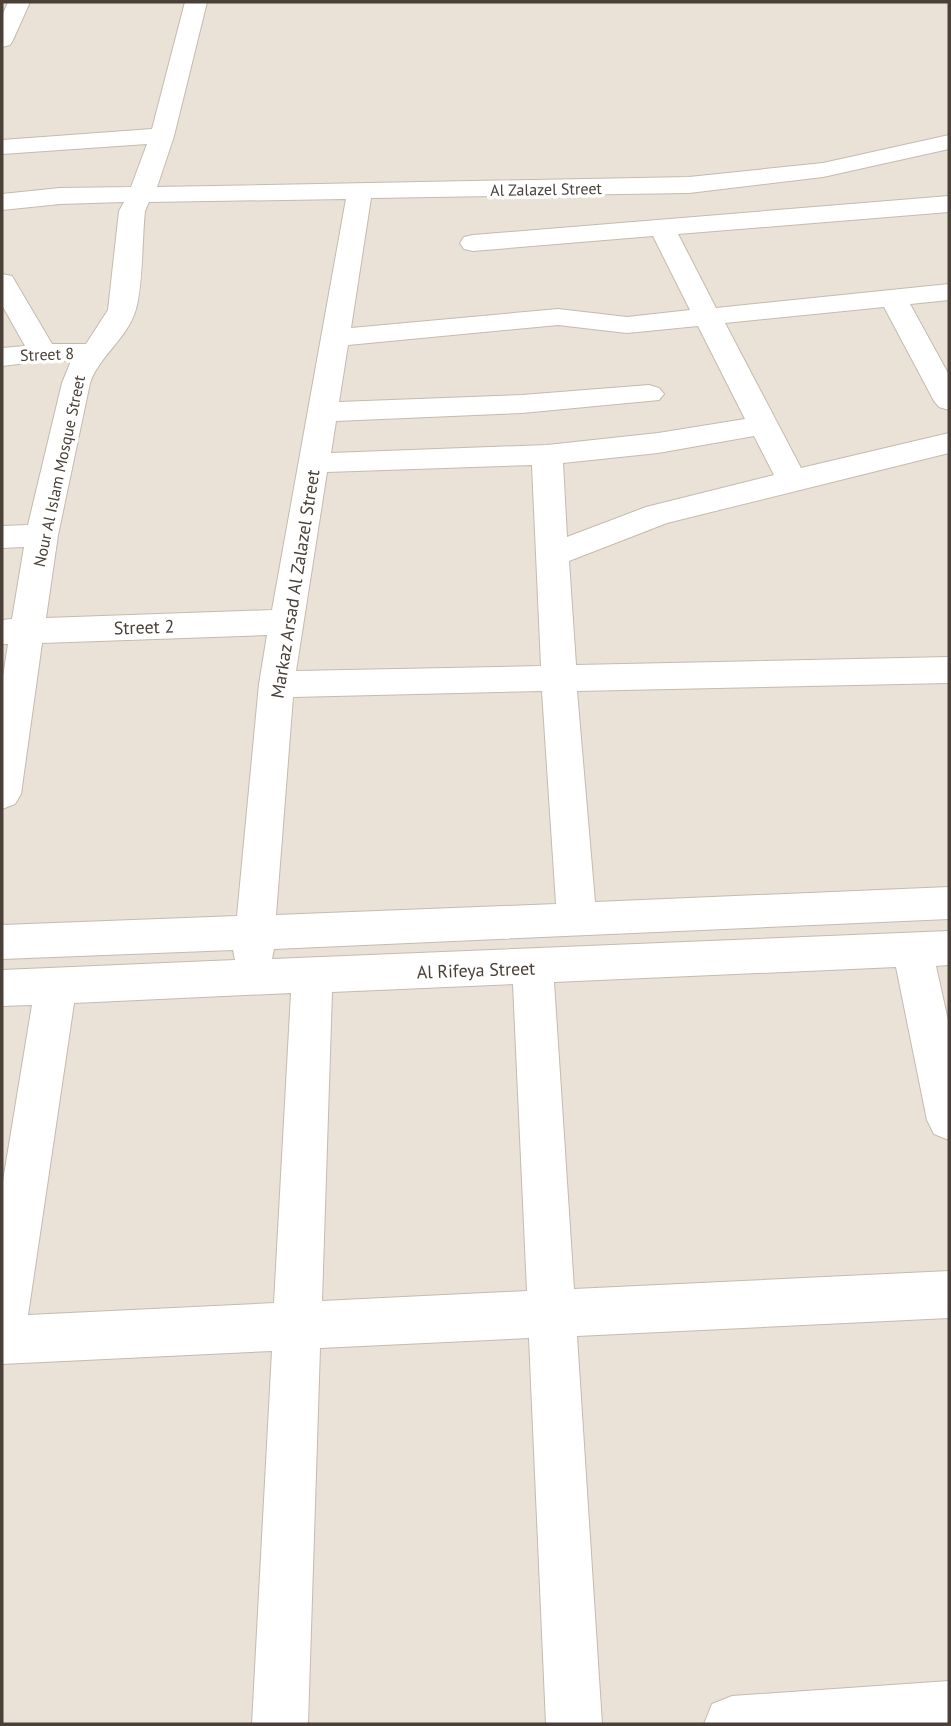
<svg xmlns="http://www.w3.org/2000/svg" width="951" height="1726" viewBox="0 0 951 1726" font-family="'PT Sans',sans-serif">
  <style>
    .residential { fill: #eae2d7 }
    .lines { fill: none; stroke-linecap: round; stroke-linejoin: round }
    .minor-casing { stroke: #c5baae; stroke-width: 2 }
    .minor { fill: #fff; fill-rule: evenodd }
    .labels { text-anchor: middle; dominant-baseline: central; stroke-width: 7; stroke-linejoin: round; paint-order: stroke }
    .far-street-label { font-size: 16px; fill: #4a4037; stroke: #fff }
    .street-label { font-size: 18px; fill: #4a4037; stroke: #fff }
  </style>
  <rect width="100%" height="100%" fill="#f5f1e9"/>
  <path class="residential" d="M2 2H949V1724H2Z"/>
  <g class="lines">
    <g class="minor-casing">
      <path id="minor" d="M8 2H30L13 40 10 45 2 47V16Z
        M185 2H207L174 136 157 187 689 177 823 163 949 135V149L823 177 689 193 371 198 351 328 558 309 627 317 690 310 653 236 473 251 464 249 460 243 464 237 473 235 949 196V212L678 234 716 308 949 284V300L910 304 949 375V410L939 407 934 401 884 307 725 323 801 468 949 433V453L667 523 569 561 576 665 949 657V683L577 691 595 902 949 887V919L274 949 272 959 949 931V965L936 966 949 1025V1140L934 1134 927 1120 896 967 554 982 574 1289 949 1271V1318L577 1336 602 1724H546L529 1338 320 1348 308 1724H252L272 1351 2 1364V1187L32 1005 2 1006V970L235 960 233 950 2 959V925L237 916 259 684 267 635 42 643 21 794 15 804 2 809V683L8 644H2V620L12 619 24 547 2 548V526L28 525 62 383 71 361H43L2 366V348L25 346 2 305V274L12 276 52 344H86L108 310 119 211 124 202 60 204 2 210V194L60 188 131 187 147 144 2 154V140L152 129ZM346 199 272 610 46 618 58 535 90 383C99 356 128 338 136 309 143 284 142 239 145 211L149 202ZM558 325 627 333 698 326 745 419 658 433 547 445 331 453 336 421 522 413 659 400 664 394 659 388 649 385 522 395 339 402 348 345ZM754 436 774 475 646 507 567 537 563 463 658 453ZM532 465 541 666 296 671 327 472ZM542 691 556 904 276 915 293 697ZM513 984 527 1291 322 1301 332 992ZM291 993 274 1303 28 1315 74 1003Z
        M949 1681V1724H704L712 1704 732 1696Z"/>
    </g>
    <use href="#minor" class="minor"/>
  </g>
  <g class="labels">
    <g class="far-street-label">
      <text transform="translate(546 189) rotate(-1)">Al Zalazel Street</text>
      <text transform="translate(47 354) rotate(-2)">Street 8</text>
      <text transform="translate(59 471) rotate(-78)">Nour Al Islam Mosque Street</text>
    </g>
    <g class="street-label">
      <text transform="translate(295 584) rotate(-81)">Markaz Arsad Al Zalazel Street</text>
      <text transform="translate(144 627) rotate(-2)">Street 2</text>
      <text transform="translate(476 970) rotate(-2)">Al Rifeya Street</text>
    </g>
  </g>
  <rect width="951" height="1726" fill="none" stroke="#4a4037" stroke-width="7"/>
</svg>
